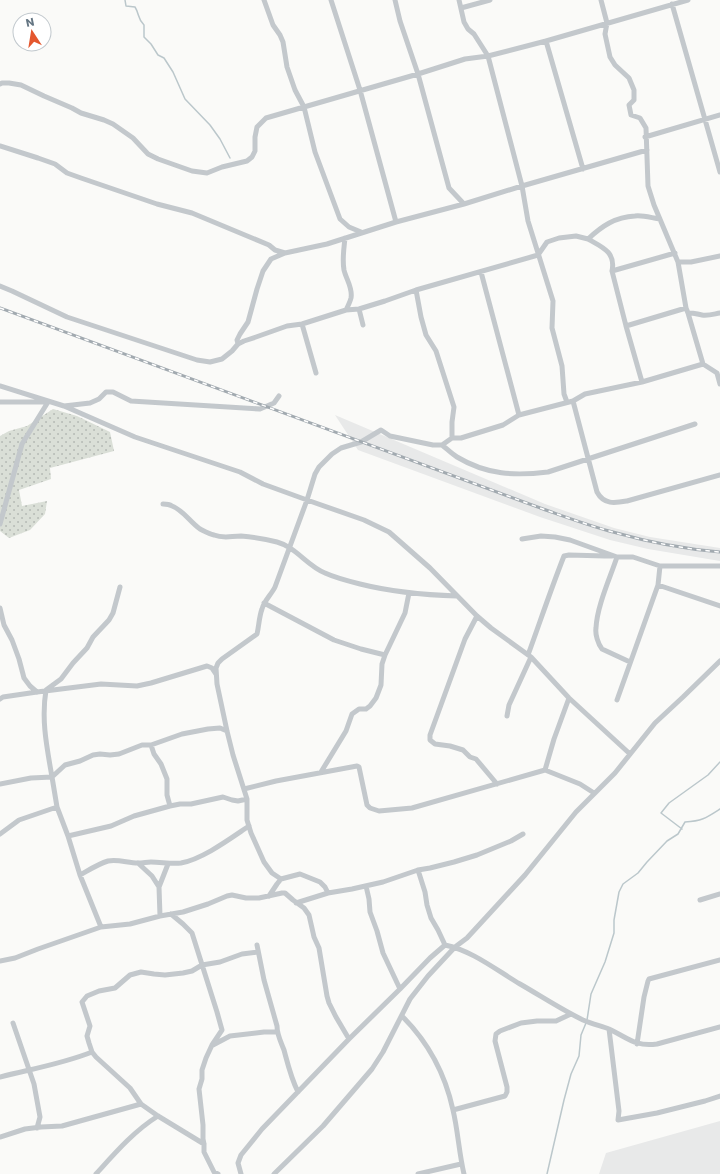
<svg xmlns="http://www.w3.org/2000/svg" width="720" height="1174" viewBox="0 0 720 1174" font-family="Poppins,sans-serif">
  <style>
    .built { fill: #e8e9e9 }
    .grass { fill: url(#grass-dots) }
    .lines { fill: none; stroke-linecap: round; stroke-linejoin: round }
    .stream { stroke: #bbc7cb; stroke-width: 1.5 }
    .minor { stroke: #c3c8cc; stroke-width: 5 }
    .rail-casing { stroke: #a2aab0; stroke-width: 3 }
    .rail { stroke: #fff; stroke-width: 1.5; stroke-dasharray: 4.5; stroke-linecap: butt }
  </style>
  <defs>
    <pattern id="grass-dots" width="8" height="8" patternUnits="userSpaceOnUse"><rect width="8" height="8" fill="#dadfd7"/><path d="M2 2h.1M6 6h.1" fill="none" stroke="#b4b9b4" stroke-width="1.8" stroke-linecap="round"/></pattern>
  </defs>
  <rect width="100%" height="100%" fill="#fafaf8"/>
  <path class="built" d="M335 415 545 504 614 528 650 537 720 548V561L648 549 610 540 540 517 358 450Z
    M720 1121V1174H599L606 1153Z"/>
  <path class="grass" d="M53 409 77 416 110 432 114 451 50 468 51 479 19 490 22 506 47 501 45 514 30 530 9 538 0 531V436L9 431 27 426Z"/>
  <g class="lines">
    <path class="stream" d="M125 0 126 6 135 7C140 15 137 18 144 25V37L151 44 158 55 164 58 173 72 185 99 210 125 220 139 230 158
      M682 829 661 813 669 803 708 775 720 762
      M587 1020 591 994 605 962 614 933V920L619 892 623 884 638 873 647 862 667 841 678 834 685 822C702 821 706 818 720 809
      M547 1174 564 1100 571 1074 579 1056 581 1035 586 1023"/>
    <path class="minor" d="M264 0 273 25 280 35 283 42 287 67 295 90 304 107 315 152 340 219 349 227 361 232
      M331 0 360 90 396 222
      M395 0 400 21 418 74 449 188 464 204
      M459 0 464 22 468 29 474 34 488 56 522 186 528 221 553 301 552 328 562 366 564 394 567 402
      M601 0 607 23 605 34 610 57 615 65 629 78 634 90V100L629 105 631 115 640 118 646 128 648 186 654 205 678 262 686 308 688 313 703 364 717 373 720 384
      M672 4 720 172
      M461 8 490 0
      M546 41 583 169
      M0 84 2 83H9L21 85 44 96 72 108 81 113 104 120 113 124 133 138 148 154 158 159 192 171 207 173 222 167 247 161 252 157 255 151V137L257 127 266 118 418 74 465 59 488 56 546 41 688 0
      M645 137 720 115
      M0 146 38 158 55 164 67 173 81 178 157 204 192 213 269 245 275 250 285 253 327 244 396 222 464 204 522 186 647 150
      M345 238C344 248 342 259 344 270 346 279 353 288 351 298 350 302 348 306 346 310
      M588 239C602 247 616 252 612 271L626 326 642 382
      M678 262H691L720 256
      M612 271 675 253
      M481 272 519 415
      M0 286 12 291 67 317 197 360 210 362 222 359 232 351 238 344 244 341 256 337 287 326 302 324 346 310 359 309 385 301 416 290 538 255 547 242 559 238 576 236 588 239C602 226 615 217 635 216 643 215 652 218 660 219
      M416 290 421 317 426 335 436 351 454 407 452 422V438
      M359 309 363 325
      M688 313C696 313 696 314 702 315 708 316 714 314 720 313
      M302 324 316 373
      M626 326 686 308
      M238 344 237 340 240 334 248 322 257 289 263 271 271 259 285 253
      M0 386 64 406 90 403 99 399 106 392H113L131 401 260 409 274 403 279 396
      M573 401 597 492C604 505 615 503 627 501L720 475
      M0 402H43
      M64 406 135 437 240 472 263 484 307 500 364 520 389 532 430 568 477 616 491 628 531 657 569 698 630 754
      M442 445C447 449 452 454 457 457 487 475 515 476 548 472L695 424
      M163 504C165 504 169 504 172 506 183 510 190 522 200 529 204 531 209 534 214 535 224 539 231 536 241 536 253 537 266 539 277 542 296 547 307 566 325 573 336 578 348 581 360 584 392 592 424 595 457 596
      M0 524 22 444 48 402
      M522 539 541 536 555 537 570 540 617 557H633L660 566H720
      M617 557C610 578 597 606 596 628 595 634 598 644 602 649L630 662
      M658 585 720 606
      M264 603 334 640 361 649 385 655
      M0 608 4 625 12 640 19 659 24 678 30 686 37 692
      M477 616 465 639 430 735V740L435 744 450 746 463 750 470 757 476 759 497 784
      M528 655C540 622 551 589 564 556L569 555 605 556H612
      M0 699 3 697 37 692 101 684 137 686 151 683 207 666 212 668 216 674
      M617 700 658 585 660 566
      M507 716 509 705 531 657
      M151 745 154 754 161 764 167 779V795L170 806
      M545 770 554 739 569 698
      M321 772 346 731 352 714 359 709H366L370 706 376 698 381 685 382 664 385 655 405 613 409 593
      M52 777C47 748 41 720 46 690L61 679 73 663 87 648 93 637 109 620 113 613 120 587
      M52 777 65 765 80 761 93 755 100 754 110 755 119 754 142 745H151L182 734 208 729 220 728 227 731
      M0 784 31 778 52 777 57 807 68 836 80 875C89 870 98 864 108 861 118 859 128 863 138 863 143 863 147 862 151 862 161 862 171 864 181 863 203 859 231 838 249 826
      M244 789 276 781 357 766 359 767 367 805 370 808 379 811 412 808 545 770 580 784 594 793
      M0 834 19 820 57 807
      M68 836 111 826 134 816 170 806 180 804H191L223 797 232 800 238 801 247 799
      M138 863 152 876 159 887
      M418 870 425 892 427 905 431 918 438 930 445 945
      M80 875 101 927
      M281 879 272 873 264 862 251 833 247 820V799L233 755 227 731 217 684 216 668 218 663 222 659 257 634C259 626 259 617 262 609 264 601 271 595 275 587L307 500 315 474 319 467 332 454 341 448 361 442 381 430 390 436 433 445H442L452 438H461L503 425 519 415 573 401 585 394 642 382 703 364
      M366 886 369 899 370 912 377 931 383 953 400 989
      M269 896 277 884 281 879 300 874 320 882 325 887 328 893
      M700 900 720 894
      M296 903 328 893 352 889 383 882 418 870 430 868 454 862 477 855 511 841 523 834
      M171 914 183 924 192 933 217 1012 222 1030 212 1045 206 1058 202 1070V1079L199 1089 203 1125V1139L204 1144V1152L214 1172 218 1174
      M160 916 159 887 168 864
      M257 945 264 980 277 1026C277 1035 281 1042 284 1050 288 1065 291 1078 298 1092
      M0 961 15 958 38 949 101 927 130 924 160 916 183 912 208 904 227 896 232 895 246 898H259L282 893H285L293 900 304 908 309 915 314 937 319 948 327 996 329 1003 336 1017 349 1039
      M402 1016C428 1042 445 1073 453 1110 458 1131 459 1153 464 1174
      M13 1023 34 1084 40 1117 37 1128
      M609 1029 619 1111 618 1120 657 1113 705 1101 720 1096
      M637 1044 644 997 648 981 649 979 720 960
      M213 1045 230 1036 264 1032H277
      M0 1077C31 1069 62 1064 92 1052
      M453 1110 505 1096 507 1092V1087L495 1041 496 1034 500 1031 521 1023 537 1021H556L571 1014
      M0 1137 25 1129 41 1127 62 1126 141 1104
      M204 1144 158 1116 141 1104 130 1088 96 1057 92 1052 89 1043 87 1036 90 1026 82 1002 87 996 99 991 115 988 130 975 141 972 154 974 165 975 183 973 192 971 202 965 220 962 242 954 258 952
      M96 1174C115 1153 134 1131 158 1116
      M241 1174 238 1163 241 1155 262 1129 349 1039 400 989 430 958 445 945C473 951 496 970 520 984 541 996 562 1010 583 1020 592 1024 601 1026 609 1029 628 1038 635 1047 657 1044L720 1027
      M274 1174 323 1126 372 1069 383 1052 410 999 428 976 455 947 467 938 525 875 576 812 615 773 655 723 683 697 720 661
      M418 1174 461 1164"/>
    <g class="rail-casing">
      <path id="rail" d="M0 308 543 509C566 517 590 526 613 532 648 542 684 549 720 552"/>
    </g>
    <use href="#rail" class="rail"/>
  </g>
  <g transform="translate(32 32) rotate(348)"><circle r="19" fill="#ffffff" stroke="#c1c8cd"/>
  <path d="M0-3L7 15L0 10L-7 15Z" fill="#e4572e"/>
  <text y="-6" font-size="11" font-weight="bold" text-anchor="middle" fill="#657683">N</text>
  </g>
</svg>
